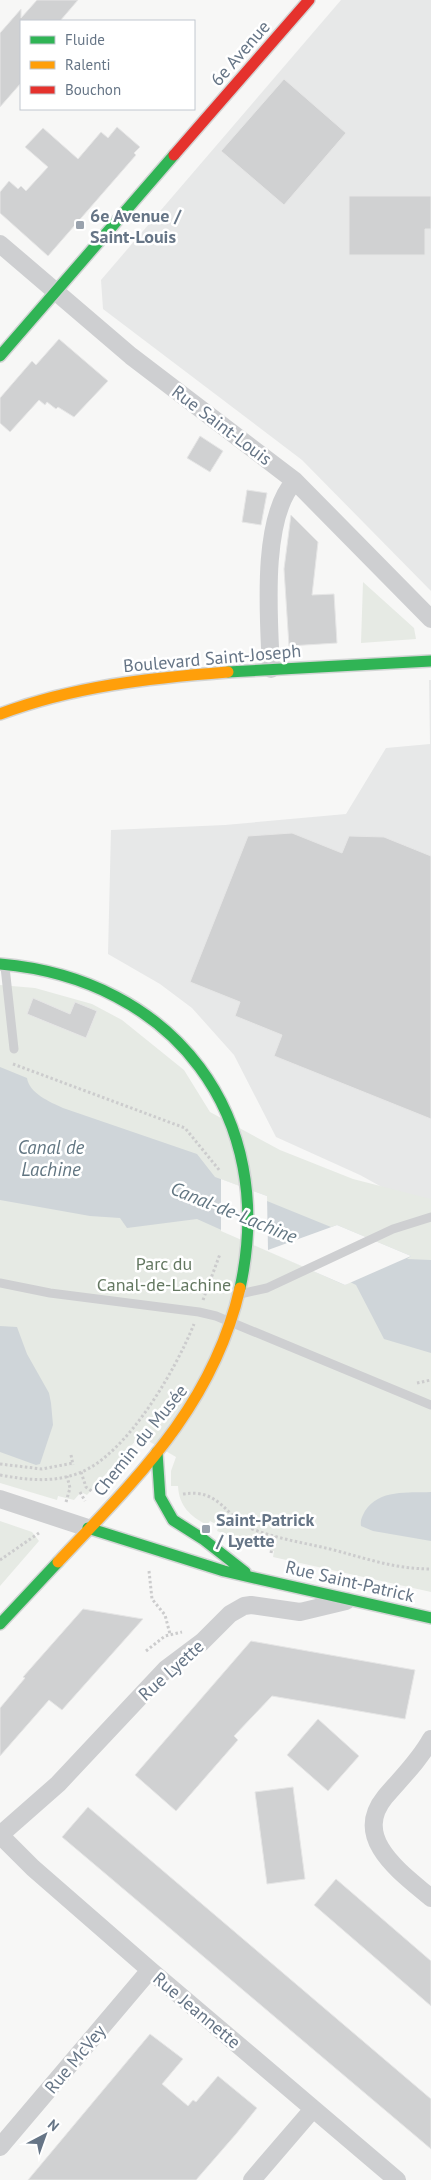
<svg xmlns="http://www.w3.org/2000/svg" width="431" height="2180" viewBox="0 0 431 2180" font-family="'PT Sans',sans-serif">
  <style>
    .built { fill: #e7e8e8 }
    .green { fill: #e6eae4 }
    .water { fill: #cfd5d9 }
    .pier { fill: #f7f7f6 }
    .building { fill: #d0d1d2; stroke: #e6e6e6 }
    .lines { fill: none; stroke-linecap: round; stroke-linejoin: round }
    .fast-casing { stroke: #d3d5d5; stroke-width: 14 }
    .slow-casing { stroke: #d3d5d5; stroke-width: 14 }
    .jam-casing { stroke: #d3d5d5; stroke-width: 14 }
    .path { stroke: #cccccd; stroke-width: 3; stroke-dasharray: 2.5 2.5; stroke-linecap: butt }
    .lane { stroke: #cecfd1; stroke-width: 9 }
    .street { stroke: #cecfd1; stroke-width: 18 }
    .fast { stroke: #30b455; stroke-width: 11 }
    .slow { stroke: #ff9f0a; stroke-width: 11 }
    .jam { stroke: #e5322d; stroke-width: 11 }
    .poi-dot { fill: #99a2ad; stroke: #fff; stroke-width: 2 }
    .labels { text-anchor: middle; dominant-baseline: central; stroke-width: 5; stroke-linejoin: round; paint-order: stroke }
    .street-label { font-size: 18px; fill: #667586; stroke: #fff }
    .poi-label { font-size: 18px; font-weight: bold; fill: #667586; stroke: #fff; text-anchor: start }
    .park-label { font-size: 18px; fill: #647861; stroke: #fff }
    .water-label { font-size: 19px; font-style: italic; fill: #627682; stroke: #fff }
  </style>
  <rect width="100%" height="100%" fill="#f7f7f6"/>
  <path class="built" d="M341 0H431V591L302 460 103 309 101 280Z
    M429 680H431V1250L400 1197 360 1175 276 1137 234 1055 192 1008 160 984 108 954 111 830 225 825 346 814 386 748 430 744Z"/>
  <path class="green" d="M363 582 414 628 416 639 361 643Z
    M0 985 35 988 92 1004 122 1020 184 1070 210 1112 280 1150 353 1179 431 1199V1592L273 1557 274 1551 246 1543 217 1531 219 1526 210 1521 207 1525C190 1516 179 1506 178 1486H171V1471L176 1457 140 1436 87 1495 81 1492 74 1500 58 1496 57 1500 0 1483Z
    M0 1521 32 1532 39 1541 0 1586Z"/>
  <path class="water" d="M0 1067 27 1078C29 1093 50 1102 63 1108L197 1154 215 1177 267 1196V1201L331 1227 337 1225 411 1256 407 1259 431 1260V1353L384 1339 356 1285 350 1282 345 1285 340 1283 197 1219 127 1228 120 1218 90 1216 0 1200Z
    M0 1326 17 1327 27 1354 49 1393 51 1403 53 1425 40 1464 36 1465 0 1452Z
    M431 1492V1541L373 1531 361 1526C360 1520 362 1517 365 1511 379 1489 408 1493 431 1492Z"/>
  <path class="pier" d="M221 1179 267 1196 268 1250 337 1225 411 1256 345 1285 221 1231Z"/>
  <path class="building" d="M37 0H78L60 21H21V83L0 107V33L21 9V18Z
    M284 79 346 133 284 205 221 151Z
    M117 127 140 147 134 153 136 155 48 256 0 213V192L9 181 18 189 21 186 26 191 48 167 25 147 43 128 78 159 101 132 108 138Z
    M349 196H431V229H425V255H349Z
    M59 339 108 381 74 417 58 407 56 409 47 402 45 405 39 400 10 432 0 423V398L32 361 36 365Z
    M200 436 223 451 210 472 187 458Z
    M247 490 267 493 261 525 242 522Z
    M291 515 318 542 312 595 334 594 337 643 289 646 284 569Z
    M292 833 342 853 349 836 384 837 431 856V1119L274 1056 282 1035 235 1016 240 1002 190 982 248 836Z
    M33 998 70 1014 75 1002 97 1011 86 1038 27 1014Z
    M83 1609 143 1619 62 1710 49 1700 0 1756V1708L25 1678 23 1677Z
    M251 1641 415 1670 405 1719 272 1696 234 1736 238 1740 176 1811 135 1775Z
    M318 1719 359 1756 328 1791 287 1755Z
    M293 1787 305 1879 267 1884 255 1792Z
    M88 1807 431 2099V2149L62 1837Z
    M336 1879 431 1961V2006L314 1905Z
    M150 2034 183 2059 162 2084 188 2106 193 2100 196 2102 218 2076 257 2108 236 2134 196 2180H28Z"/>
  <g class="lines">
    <g class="fast-casing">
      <path id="fast" d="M0 356 174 155
        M228 672 431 661
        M0 964C174 979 278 1116 240 1288
        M157 1452 160 1497 173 1520 203 1539 245 1572
        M88 1528 224 1571 431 1618
        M0 1624 58 1562"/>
    </g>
    <g class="slow-casing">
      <path id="slow" d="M0 714C74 686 150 678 228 672
        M58 1562C138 1477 213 1405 240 1288"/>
    </g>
    <g class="jam-casing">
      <path id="jam" d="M174 155 309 0"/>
    </g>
    <path class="path" d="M13 1064 185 1128 220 1171
      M203 1300 220 1254
      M417 1383 431 1380
      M71 1455 73 1465
      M0 1464 42 1469 73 1463
      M81 1472 86 1487 93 1492
      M0 1475C27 1480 53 1483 79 1473 127 1455 176 1369 194 1324
      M80 1492 85 1501
      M183 1494C222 1488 225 1519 255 1530 279 1539 305 1543 330 1549 365 1558 394 1569 431 1569
      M66 1502 70 1488 67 1476
      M271 1553 274 1536
      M0 1560 39 1533
      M149 1571 152 1599 165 1615 170 1634
      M146 1651 165 1636 182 1632"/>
    <path class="lane" d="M5 967 14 1049
      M0 1283 50 1293 199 1312 216 1316 431 1405
      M240 1294 267 1288 393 1229 431 1217"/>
    <path class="street" d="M0 244 131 356 295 481 431 619
      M271 669C269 621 260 517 295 481
      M0 1499 88 1528
      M431 1739C419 1761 401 1778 385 1797 351 1839 402 1873 431 1898
      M0 1835 33 1868 150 1970 397 2180
      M0 1835 58 1784 166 1669 202 1642 230 1614 244 1606 251 1605 300 1612 346 1601
      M0 2147 150 1970
      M252 2180 313 2109"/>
    <use href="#fast" class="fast"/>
    <use href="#slow" class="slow"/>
    <use href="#jam" class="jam"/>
  </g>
  <g class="poi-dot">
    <rect x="75" y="220" width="10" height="10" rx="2.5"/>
    <rect x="201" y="1524" width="10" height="10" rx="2.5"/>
  </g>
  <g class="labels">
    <g class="street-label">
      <text transform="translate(240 53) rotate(-49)">6e Avenue</text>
      <text transform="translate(222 425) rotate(37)">Rue Saint-Louis</text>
      <text transform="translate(212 658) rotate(-5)">Boulevard Saint-Joseph</text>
      <text transform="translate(140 1440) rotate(-51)">Chemin du Musée</text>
      <text transform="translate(350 1581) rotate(13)">Rue Saint-Patrick</text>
      <text transform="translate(171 1670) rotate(-42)">Rue Lyette</text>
      <text transform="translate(197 2010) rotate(40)">Rue Jeannette</text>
      <text transform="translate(75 2059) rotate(-50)">Rue McVey</text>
    </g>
    <g class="poi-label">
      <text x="90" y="215">6e Avenue /<tspan x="90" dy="21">Saint-Louis</tspan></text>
      <text x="216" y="1519">Saint-Patrick<tspan x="216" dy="21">/ Lyette</tspan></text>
    </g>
    <g class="park-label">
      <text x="164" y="1263">Parc du<tspan x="164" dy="21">Canal-de-Lachine</tspan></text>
    </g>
    <g class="water-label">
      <text x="51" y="1147">Canal de<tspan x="51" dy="22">Lachine</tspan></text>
      <text transform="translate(234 1212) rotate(22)">Canal-de-Lachine</text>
    </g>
  </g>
  <rect x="20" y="20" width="175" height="90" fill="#ffffff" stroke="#c2c8cf"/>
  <rect x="30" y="36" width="25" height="8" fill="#30b455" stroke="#c2c8cf"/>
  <text x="65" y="45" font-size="15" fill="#667586">Fluide</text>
  <rect x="30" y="61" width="25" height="8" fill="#ff9f0a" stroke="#c2c8cf"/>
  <text x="65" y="70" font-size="15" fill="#667586">Ralenti</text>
  <rect x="30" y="86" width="25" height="8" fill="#e5322d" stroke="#c2c8cf"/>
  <text x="65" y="95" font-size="15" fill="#667586">Bouchon</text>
  <g transform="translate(45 2135) rotate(41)" stroke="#ffffff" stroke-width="4" paint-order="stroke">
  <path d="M0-4L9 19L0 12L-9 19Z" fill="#667586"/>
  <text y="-8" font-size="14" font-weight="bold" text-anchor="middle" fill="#667586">N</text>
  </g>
</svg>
